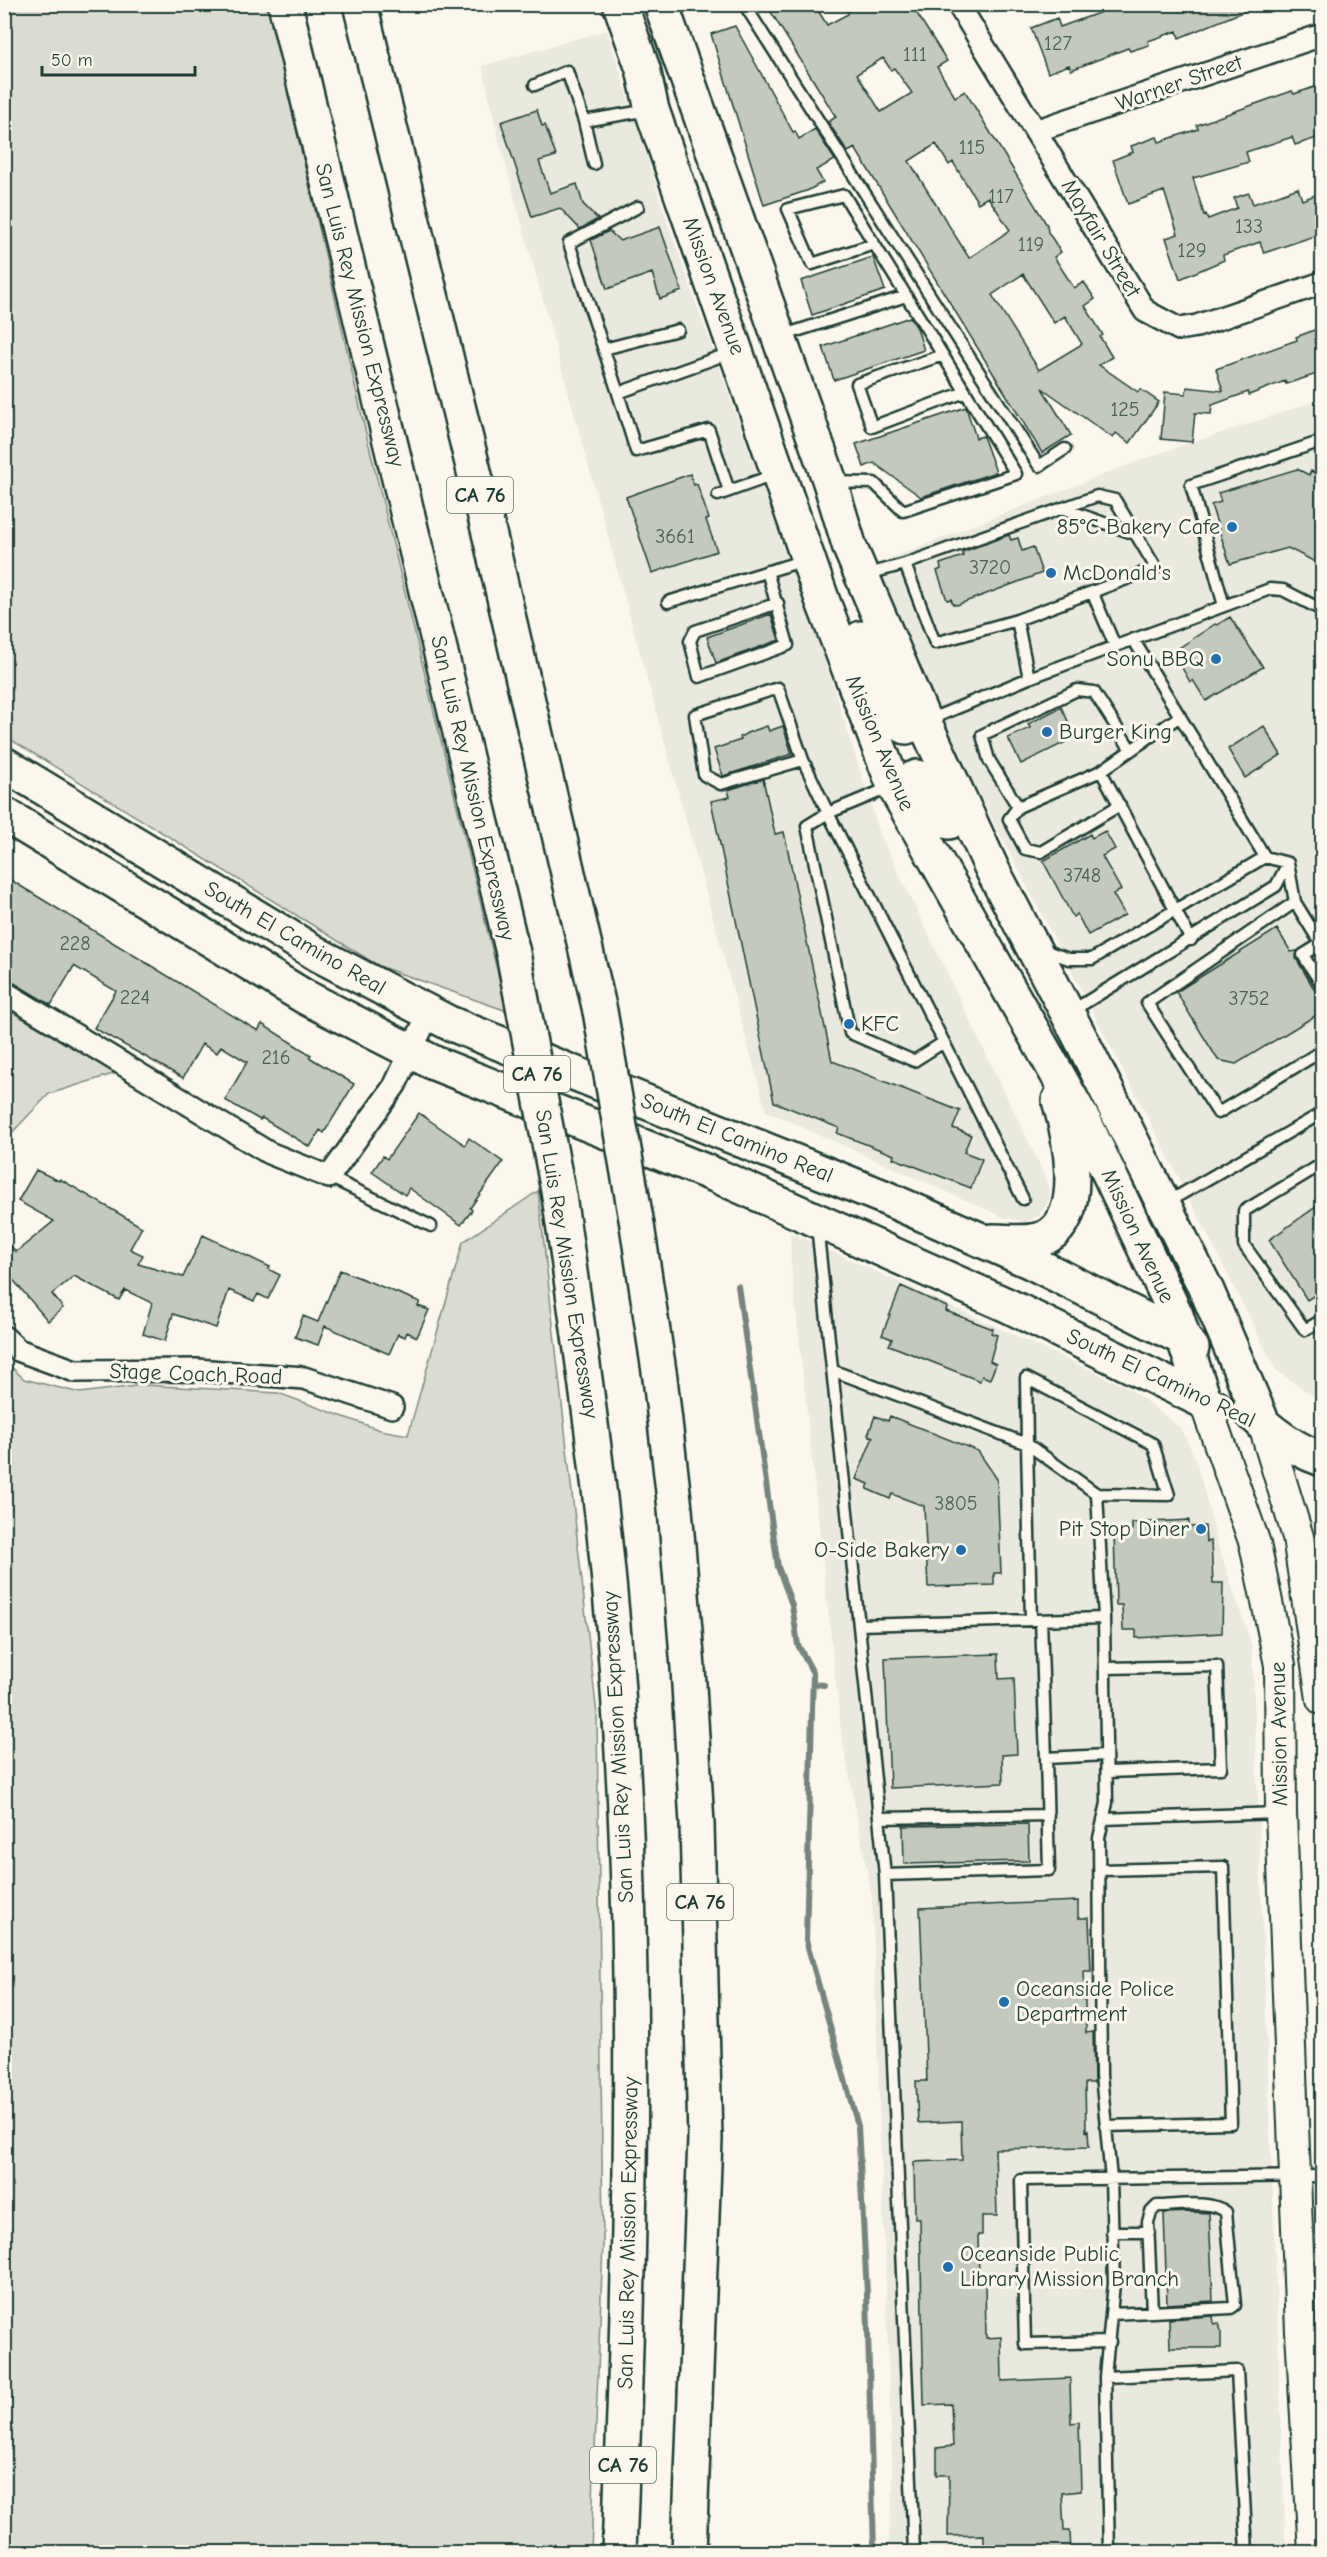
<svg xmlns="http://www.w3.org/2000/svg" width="1327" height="2557" viewBox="0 0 1327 2557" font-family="'Comic Neue',sans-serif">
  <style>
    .built { fill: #eae9de }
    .green { fill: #dbdcd1; stroke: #7d8c82; stroke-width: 1.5 }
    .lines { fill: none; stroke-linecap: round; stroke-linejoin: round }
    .stream { stroke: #74847b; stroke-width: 6 }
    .building { fill: #c4c9be; stroke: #1f3d34; stroke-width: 1.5; fill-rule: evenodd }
    .service-casing { stroke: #1f3d34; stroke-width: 15 }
    .minor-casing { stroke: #1f3d34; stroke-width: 26 }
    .secondary-casing { stroke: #1f3d34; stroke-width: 34 }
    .primary-casing { stroke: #1f3d34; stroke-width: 38 }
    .trunk-casing { stroke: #1f3d34; stroke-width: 38 }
    .service { stroke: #fbf7ec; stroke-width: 10 }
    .minor { stroke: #fbf7ec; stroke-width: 21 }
    .secondary { stroke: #fbf7ec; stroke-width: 30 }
    .primary { stroke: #fbf7ec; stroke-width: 33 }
    .trunk { stroke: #fbf7ec; stroke-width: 33 }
    .trunk-bridge-casing { stroke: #1f3d34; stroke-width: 38; stroke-linecap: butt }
    .trunk-bridge { stroke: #fbf7ec; stroke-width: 33 }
    .poi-dot { fill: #1f6fb2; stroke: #fbf7ec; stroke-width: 2 }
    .labels { text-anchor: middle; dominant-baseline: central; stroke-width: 6; stroke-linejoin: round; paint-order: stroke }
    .number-label { font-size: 20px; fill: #486056 }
    .shield { fill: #fbf7ec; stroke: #61756b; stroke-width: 1.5 }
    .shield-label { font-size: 21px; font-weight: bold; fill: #1f3d34 }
    .street-label { font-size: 22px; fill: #1f3d34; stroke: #fbf7ec }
    .poi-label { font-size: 22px; fill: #1f3d34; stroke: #fbf7ec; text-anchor: start }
  </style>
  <rect width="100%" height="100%" fill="#fbf7ec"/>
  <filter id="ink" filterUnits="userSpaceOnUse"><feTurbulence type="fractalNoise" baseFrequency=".0167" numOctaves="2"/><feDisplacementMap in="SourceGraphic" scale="12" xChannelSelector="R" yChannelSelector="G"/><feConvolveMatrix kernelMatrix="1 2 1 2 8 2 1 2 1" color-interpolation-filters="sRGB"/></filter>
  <g filter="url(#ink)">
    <path class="built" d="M607 30 670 230 830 676 880 834 1044 1174 1051 1197 1040 1215 1025 1222 1003 1217 766 1111 498 137 482 66Z
      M1322 399V1402L1276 1370 1157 1135 966 769 875 564 1146 458Z
      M790 1232 1129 1388 1182 1429 1196 1460 1219 1548 1252 1646 1286 2552H888L893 2490 872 1898 841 1731 791 1264Z"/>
    <path class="green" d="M4 5H268L365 429 507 1011 379 966 5 736Z
      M5 1008 116 1073 49 1094 5 1140Z
      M538 1191 597 1715 603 2244 591 2552H5V1361L24 1379 80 1393 144 1385 278 1393 380 1430 408 1435 463 1242Z"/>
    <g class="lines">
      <path class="stream" d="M738 1286 778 1567 792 1605 798 1645 813 1673 806 1940 858 2126 867 2294 874 2552
        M814 1684 824 1685"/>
    </g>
    <path class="building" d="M766 4H814L827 25 848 14 849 4H911L947 61 937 67 955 97 965 91 1047 225 1048 232 1061 252 1054 257 1074 288 1084 282 1095 299 1085 306 1103 335 1100 337 1112 357 1099 365 1138 392 1140 389 1159 402 1130 443 1116 433 1113 438 1042 388 1071 435 1042 453 855 148 848 152 828 122 836 117ZM883 58 891 70 894 68 912 93 881 112 857 74ZM936 144 949 165 953 162 978 203 988 197 1010 230 969 258 909 161ZM1023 274 1054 323 1065 316 1082 344 1039 370 992 295Z
      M1101 4H1257V6L1179 38 1177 31 1148 41 1149 45 1130 51 1128 48 1071 70 1069 65 1048 73 1031 28 1057 18 1060 27 1104 11Z
      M735 26 793 132 795 131 799 139 815 129 835 160 816 170 823 182 809 190 764 205 711 34Z
      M1323 84V136L1295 145 1292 137 1246 152 1249 162 1193 178 1204 215 1206 214 1208 219 1237 208 1234 198 1249 193 1253 204 1298 188 1302 200 1323 192V233L1264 253 1260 242 1223 255 1224 260 1180 279 1166 238 1178 234 1164 191 1128 204 1113 160 1133 152 1131 146 1157 137 1159 142 1198 129 1197 125 1216 118 1292 91 1294 94Z
      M537 110 542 126 545 125 556 156 539 161 550 193 577 184 583 204 598 219 580 229 560 208 532 217 501 122Z
      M660 227 682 291 660 299 652 273 607 289 591 240 609 231 620 241Z
      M873 257 885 290 812 315 801 281Z
      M910 317 917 328 924 350 834 380 823 347Z
      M1317 329 1323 344V372L1286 384 1285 381 1249 395 1248 392 1212 405 1211 414 1195 413 1192 442 1161 439 1165 392 1186 394 1187 387 1223 391 1216 369 1297 340 1296 337Z
      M966 407 976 438 983 436 996 472 921 497 874 463 864 467 856 444Z
      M1297 469 1309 475 1311 471 1323 477V566L1288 548 1230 564 1211 505 1221 502 1218 493Z
      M690 474 694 485 697 484 709 519 706 520 717 551 652 573 626 497Z
      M1009 535 1011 540 1018 538 1022 551 1033 547 1042 573 957 605 953 604 951 599 947 600 937 571 941 569 940 564 963 556 962 552Z
      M771 614 779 640 716 663 707 637Z
      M1230 617 1263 667 1206 701 1193 680 1190 682 1173 652 1215 624 1217 625Z
      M1061 707 1076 737 1021 764 1008 738 1030 728 1028 724Z
      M767 726 769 731 783 726 792 754 723 776 714 749 741 740 740 737 747 733Z
      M1264 726 1281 755 1245 778 1228 749Z
      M763 779 775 834 784 832 832 1061 960 1111 953 1128 971 1135 964 1152 982 1159 971 1188 893 1158 894 1155 837 1133 839 1128 774 1102 711 801 730 797 728 790Z
      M1105 831 1115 849 1102 856 1121 890 1113 894 1125 915 1088 935 1077 914 1073 917 1043 861 1090 834 1092 838Z
      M4 876 258 1031 262 1024 311 1055 309 1057 354 1084 324 1133 320 1130 310 1147 262 1118 260 1120 225 1100 247 1062 221 1046 217 1053 202 1044 183 1078 94 1028 116 991 74 966 51 1005 4 977Z
      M1277 929 1291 952 1297 951 1296 958 1323 1004V1011L1236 1064 1218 1060 1176 992Z
      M419 1113 465 1145 469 1138 503 1162 470 1208 472 1210 461 1225 409 1188 405 1195 372 1172 383 1156 387 1159Z
      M36 1170 59 1181 60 1179 142 1227 130 1249 143 1255 138 1264 183 1277 203 1235 270 1267 268 1269 280 1275 268 1299 258 1294 254 1301 229 1290 216 1328 173 1314 165 1341 143 1334 152 1303 125 1290 119 1300 74 1276 52 1294 63 1308 48 1321 4 1269V1238L16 1252 54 1221 18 1201Z
      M1323 1202V1290L1307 1300 1269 1240Z
      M340 1270 420 1302 418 1306 429 1310 417 1337 407 1332 405 1337 398 1334 389 1354 325 1326 318 1345 295 1337 303 1316 318 1322Z
      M901 1286 947 1307 946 1311 993 1329 991 1333 997 1335 990 1361 996 1364 990 1379 982 1376 980 1381 889 1345 892 1339 882 1335Z
      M875 1416 888 1421 890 1416 978 1451 997 1479 1001 1573H994V1585L928 1587 924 1506 892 1494 890 1499 867 1489 869 1484 856 1479 873 1437 868 1435Z
      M1189 1520V1527L1205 1526 1206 1542 1211 1541 1213 1583H1223L1222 1633 1136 1638V1630H1123L1122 1605H1116L1114 1531 1132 1530V1523Z
      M998 1654 999 1679 1014 1678 1017 1754 1002 1755 1003 1783 890 1788 885 1658Z
      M1028 1824 1029 1861 904 1864 903 1826Z
      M1078 1901V1918H1089L1091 1971H1084L1086 2033 1093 2032 1094 2083H1085L1086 2131 1088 2130 1089 2147 995 2149 997 2216H982V2235H978L979 2281 985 2280 986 2338 1001 2337 1002 2381 1070 2378 1071 2423 1079 2422 1081 2491 1062 2493 1064 2530H1070L1071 2553H984V2535L948 2536 949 2475H937V2448L953 2446 951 2404 924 2405 920 2219H915L914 2162 962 2160 961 2121 918 2123 916 2081H927L920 1908Z
      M1193 2212 1209 2213 1213 2301 1167 2304 1164 2213Z
      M1213 2316 1214 2324 1219 2323 1221 2331V2348H1170L1169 2319Z"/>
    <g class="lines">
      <g class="service-casing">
        <path id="service" d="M744 4 1039 466 1065 449
          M535 85 567 71 584 121
          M594 164 584 121 649 110
          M781 336 906 296
          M604 349 678 330
          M943 355 857 384 872 427 965 392
          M618 393 569 243 638 207
          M833 482 874 483 903 511 1016 474 844 195 788 209 812 264 874 244
          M729 491 709 430 636 451 618 393 733 352
          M718 495 774 475
          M1062 508 1135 534
          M767 571 788 645 699 677 690 641 695 631 778 603
          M864 575 905 564 1097 496 1115 500 1156 568 1017 620 935 643 905 564
          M1093 594 1115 646
          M668 602 805 560
          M1224 606 1191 485 1322 441
          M1017 620 1029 678
          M1133 639 1265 857 1288 863 1295 902 1322 946
          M1180 716 1101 771 1191 940
          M926 721 1029 678 1270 589 1283 590 1322 610
          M803 760 721 784 704 775 695 715 778 688 803 760 828 813 807 826 850 1033 914 1061 944 1042
          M1101 771 1018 807 1009 819 1025 849 1041 852 1120 805
          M891 787 828 813 1023 1199
          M1018 807 989 760 982 735 1077 690 1094 692 1131 750
          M1295 902 1147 1003 1218 1113 1322 1051
          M1321 944 1303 955 1322 985
          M1043 950 1069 959H1092L1265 857
          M1070 1012 1276 886 1288 863
          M1322 1164 1244 1211V1245L1305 1330 1322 1320
          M329 1177 431 1226
          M1166 1203 1322 1113
          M817 1225 885 1875 914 2552
          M834 1371 1027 1444 1031 1620
          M1097 1494 1169 1495 1153 1444 1026 1378 1027 1444 1097 1494 1104 1618
          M1041 1620 1046 1758 1106 1755
          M859 1625 1104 1618 1107 1803 1099 1838 1101 2075 1111 2179 1114 2283 1105 2377 1109 2552
          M1105 1668 1217 1666 1221 1768 1107 1772
          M879 1818 1048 1815
          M1103 1819 1280 1813
          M1100 1870 1223 1867 1231 2123 1105 2126
          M885 1875 1049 1870 1046 1758
          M1112 2232H1149
          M1112 2314 1231 2308 1235 2305 1226 2212C1209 2199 1177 2206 1157 2206L1151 2212 1148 2222 1152 2312
          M1110 2342 1025 2344 1021 2180 1322 2176
          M1105 2377 1237 2371 1247 2552"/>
      </g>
      <g class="minor-casing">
        <path id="minor" d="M958 4 1145 311 1179 329 1197 326 1322 283
          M1035 131 1322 35
          M4 992 269 1153 329 1177 395 1085 429 1013
          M4 1337 18 1350 75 1371 197 1370 304 1378 392 1407"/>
      </g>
      <g class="secondary-casing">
        <path id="secondary" d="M1205 1403 1255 1544 1280 1665 1281 1813 1301 2332 1314 2552
          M1264 1426 1298 1537 1322 1699"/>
      </g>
      <g class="primary-casing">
        <path id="primary" d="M620 4 643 69 652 110 823 602 894 786 1086 1125 1176 1315 1205 1403
          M661 4 830 482 850 548 924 721 993 871 1082 1041 1207 1291 1264 1426
          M861 638 895 721 906 727 924 721
          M4 764 319 955 449 1023 881 1196 1031 1262 1184 1339 1192 1348
          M894 786 917 777C935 784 941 805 949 822
          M4 814 305 997 434 1063 715 1175 1009 1306 1215 1407
          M993 1241C1010 1241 1033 1245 1048 1236 1087 1213 1069 1134 1059 1100
          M1249 1410C1271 1433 1293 1449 1322 1459"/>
      </g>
      <g class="trunk-casing">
        <path id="trunk" d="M285 4 513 953
          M360 4 490 537 600 1011
          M559 1196C583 1360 607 1525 618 1691 639 1978 630 2266 619 2552
          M637 1225 660 1378 675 1509 688 1668 697 1824 705 2139 689 2552"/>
      </g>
      <use href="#service" class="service"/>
      <use href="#minor" class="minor"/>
      <use href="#secondary" class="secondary"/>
      <use href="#primary" class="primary"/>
      <use href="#trunk" class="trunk"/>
      <g class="trunk-bridge-casing">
        <path id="trunk-bridge" d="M513 953 559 1196
          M600 1011 637 1225"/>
      </g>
      <use href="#trunk-bridge" class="trunk-bridge"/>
    </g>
  </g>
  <g class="poi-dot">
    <circle cx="1232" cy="527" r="6"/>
    <circle cx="1051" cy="573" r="6"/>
    <circle cx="1216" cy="659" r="6"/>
    <circle cx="1047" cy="732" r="6"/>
    <circle cx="849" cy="1024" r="6"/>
    <circle cx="1201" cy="1529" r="6"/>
    <circle cx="961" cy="1550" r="6"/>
    <circle cx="1004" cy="2002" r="6"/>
    <circle cx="948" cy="2267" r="6"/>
  </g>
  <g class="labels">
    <g class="number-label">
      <text x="1058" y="43">127</text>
      <text x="915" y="54">111</text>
      <text x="972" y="147">115</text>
      <text x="1001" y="196">117</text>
      <text x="1249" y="226">133</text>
      <text x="1031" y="244">119</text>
      <text x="1192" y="250">129</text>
      <text x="1125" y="409">125</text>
      <text x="675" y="536">3661</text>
      <text x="990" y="567">3720</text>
      <text x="1082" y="875">3748</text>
      <text x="75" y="943">228</text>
      <text x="135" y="997">224</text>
      <text x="1249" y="998">3752</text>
      <text x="276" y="1057">216</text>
      <text x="956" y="1503">3805</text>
    </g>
    <g class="shield">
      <rect x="447" y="477" width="66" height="36" rx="4.5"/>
      <rect x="504" y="1056" width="66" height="36" rx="4.5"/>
      <rect x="667" y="1884" width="66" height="36" rx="4.5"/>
      <rect x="590" y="2447" width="66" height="36" rx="4.5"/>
    </g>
    <g class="shield-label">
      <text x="480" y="495">CA 76</text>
      <text x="537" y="1074">CA 76</text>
      <text x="700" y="1902">CA 76</text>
      <text x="623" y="2465">CA 76</text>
    </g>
    <g class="street-label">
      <text transform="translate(1179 83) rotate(-19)">Warner Street</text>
      <text transform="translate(1101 238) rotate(59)">Mayfair Street</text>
      <text transform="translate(714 286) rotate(70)">Mission Avenue</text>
      <text transform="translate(360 315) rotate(76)">San Luis Rey Mission Expressway</text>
      <text transform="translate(880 743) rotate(67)">Mission Avenue</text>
      <text transform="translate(473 788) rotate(77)">San Luis Rey Mission Expressway</text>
      <text transform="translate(295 938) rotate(30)">South El Camino Real</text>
      <text transform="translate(737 1138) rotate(22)">South El Camino Real</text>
      <text transform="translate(1138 1236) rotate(65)">Mission Avenue</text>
      <text transform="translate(567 1264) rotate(81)">San Luis Rey Mission Expressway</text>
      <text transform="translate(196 1374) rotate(2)">Stage Coach Road</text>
      <text transform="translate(1161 1378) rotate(25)">South El Camino Real</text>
      <text transform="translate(1279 1734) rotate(-91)">Mission Avenue</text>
      <text transform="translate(618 1747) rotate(-93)">San Luis Rey Mission Expressway</text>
      <text transform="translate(628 2233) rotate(-89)">San Luis Rey Mission Expressway</text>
    </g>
    <g class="poi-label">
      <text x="1220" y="527" text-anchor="end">85°C Bakery Cafe</text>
      <text x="1063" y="573">McDonald's</text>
      <text x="1204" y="659" text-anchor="end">Sonu BBQ</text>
      <text x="1059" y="732">Burger King</text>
      <text x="861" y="1024">KFC</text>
      <text x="1189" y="1529" text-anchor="end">Pit Stop Diner</text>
      <text x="949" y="1550" text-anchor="end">O-Side Bakery</text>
      <text x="1016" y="1989">Oceanside Police<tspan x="1016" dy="25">Department</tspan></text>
      <text x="960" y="2254">Oceanside Public<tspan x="960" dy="25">Library Mission Branch</tspan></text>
    </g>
  </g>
  <rect width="1327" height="2557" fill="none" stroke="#fbf7ec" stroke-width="24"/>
  <rect x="12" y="12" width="1303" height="2533" fill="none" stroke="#1f3d34" stroke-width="2" filter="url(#ink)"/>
  <path d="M42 66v9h153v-9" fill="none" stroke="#1f3d34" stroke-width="3"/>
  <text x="51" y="66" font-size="18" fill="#1f3d34" stroke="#fbf7ec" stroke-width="4.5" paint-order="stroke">50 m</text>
</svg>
